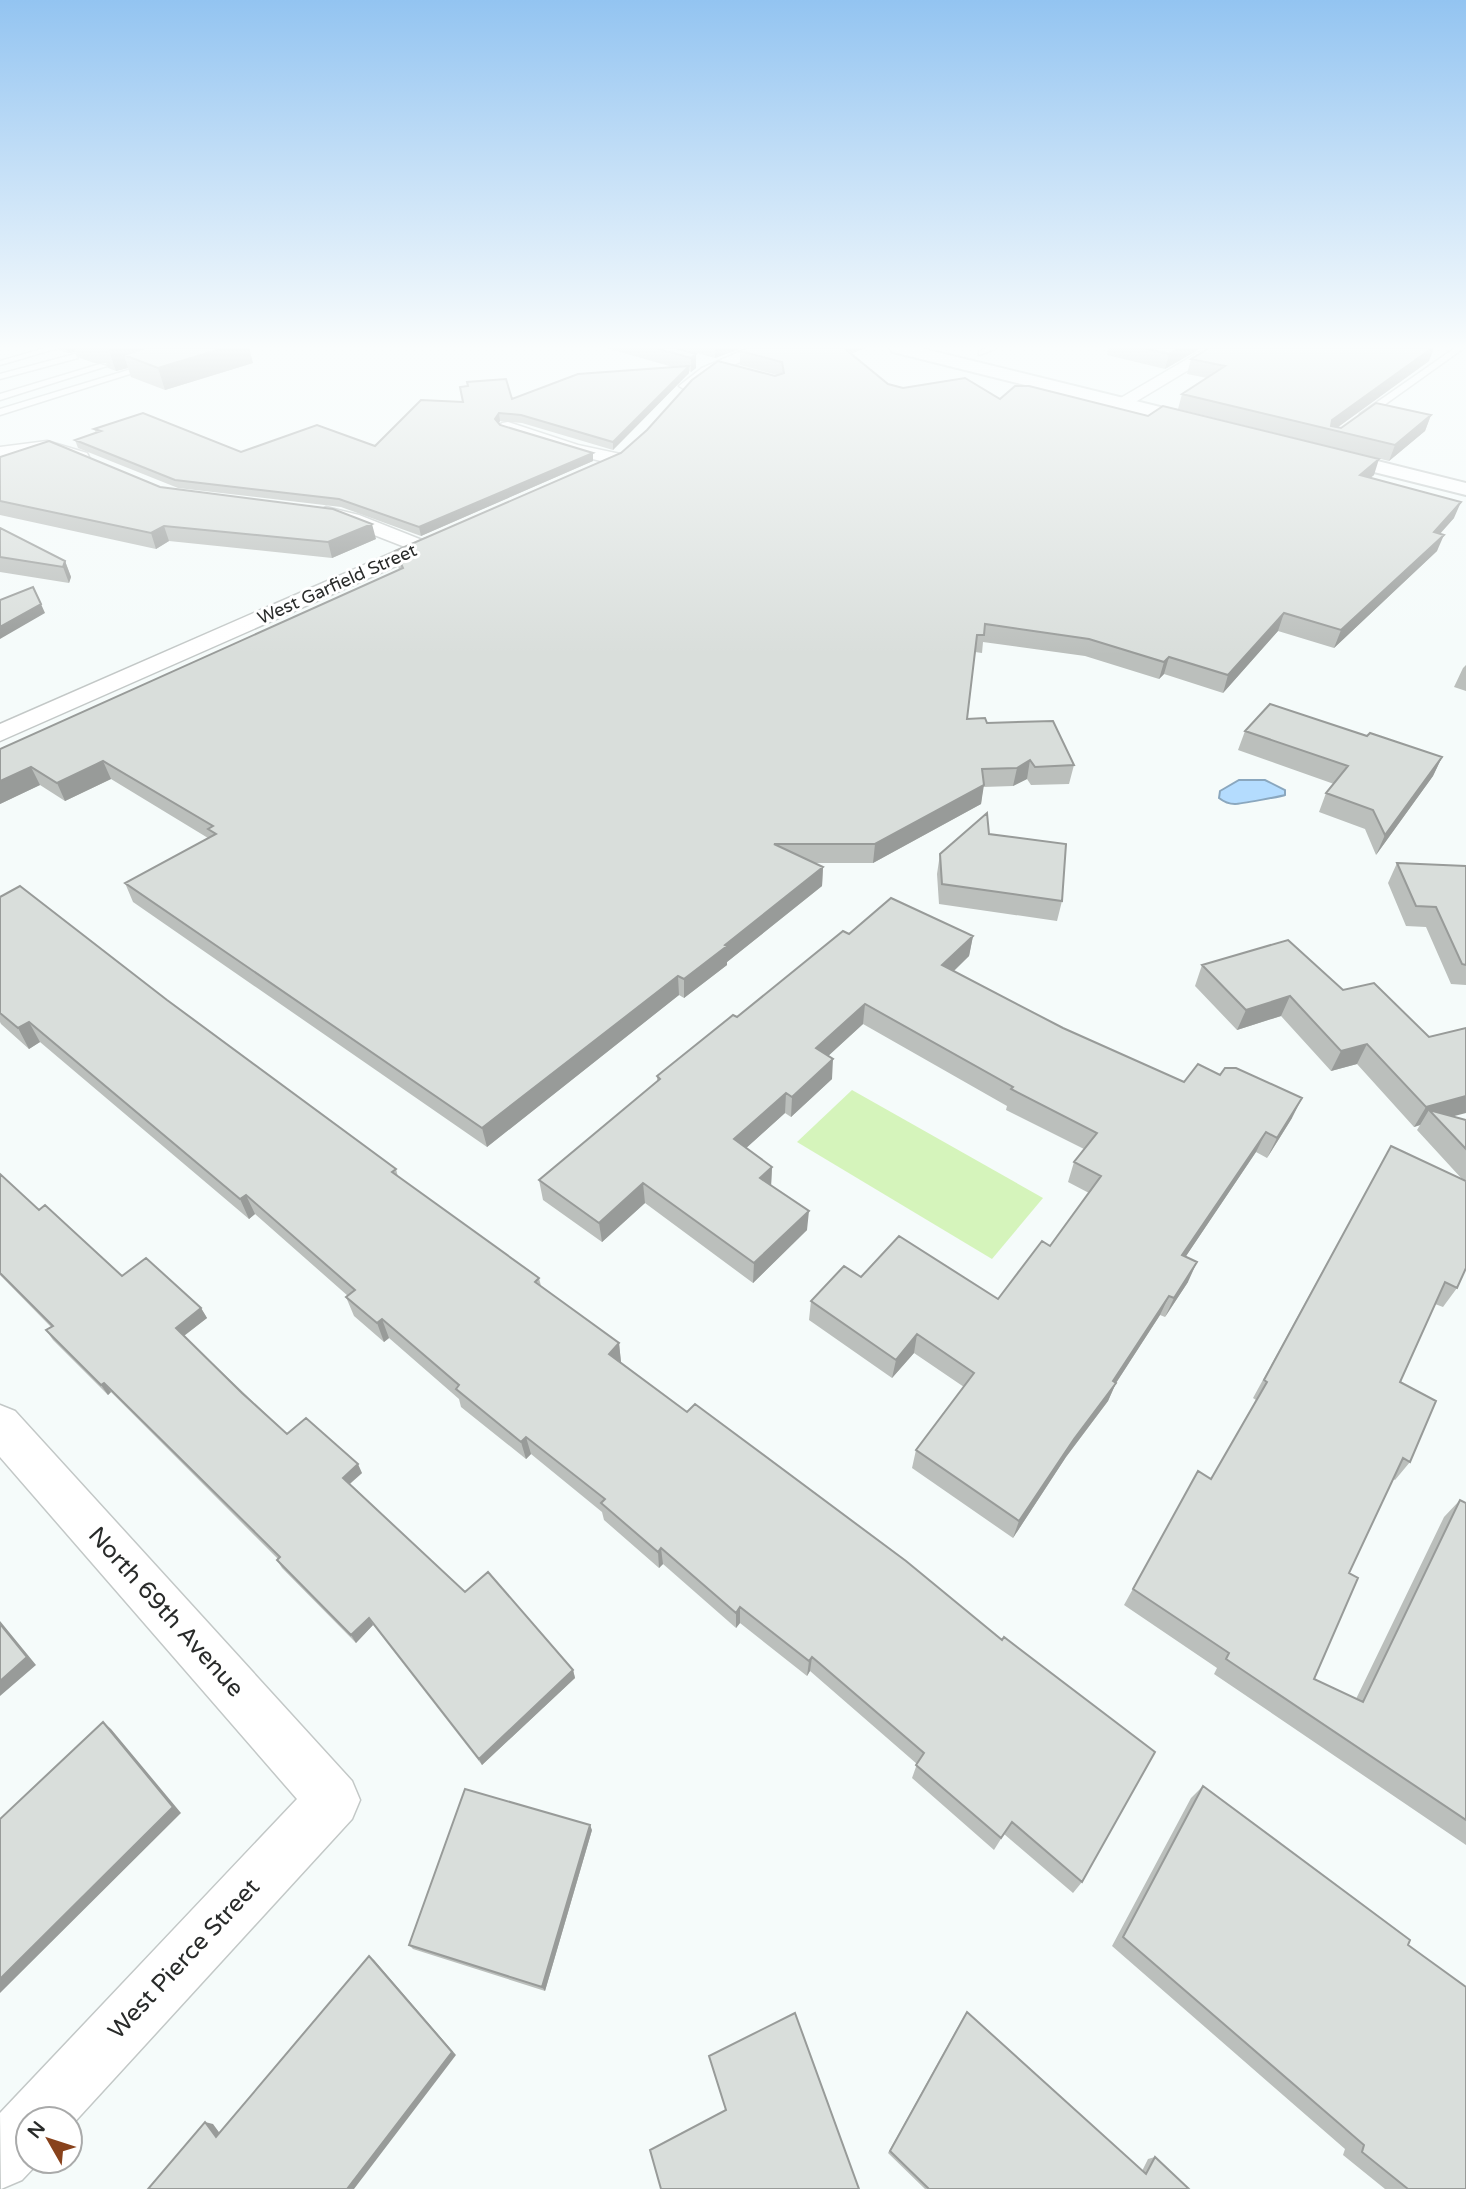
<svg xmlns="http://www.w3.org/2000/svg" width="1466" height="2189" viewBox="0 0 1466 2189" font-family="'Varela Round',sans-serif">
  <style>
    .green { fill: #d5f4bb }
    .water { fill: #b4dcfe; stroke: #8aa7be; stroke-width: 2 }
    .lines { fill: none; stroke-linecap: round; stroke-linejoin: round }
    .service-casing { stroke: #c3c8c7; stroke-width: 3 }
    .minor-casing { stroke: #c3c8c7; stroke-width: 3 }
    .secondary-casing { stroke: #c3c8c7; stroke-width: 4 }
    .service { fill: #fff; fill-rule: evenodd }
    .minor { fill: #fff; fill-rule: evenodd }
    .secondary { fill: #fff; fill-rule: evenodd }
    .wall { fill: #bbbfbc }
    .shaded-wall { fill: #989b99 }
    .building { fill: #d9dedb; stroke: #989b99; stroke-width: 2 }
    .labels { text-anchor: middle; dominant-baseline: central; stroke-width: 6; stroke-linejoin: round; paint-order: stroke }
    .far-street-label { font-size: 18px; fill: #292b2a; stroke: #fff }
    .near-street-label { font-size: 24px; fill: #292b2a; stroke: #fff }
  </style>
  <rect width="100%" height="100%" fill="#f5fbfa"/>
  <path class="green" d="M852 1090 1043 1198 992 1259 797 1142Z"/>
  <path class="water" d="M1239 780H1265L1285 790V795C1283 796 1240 804 1235 804 1229 804 1224 802 1219 798L1220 791Z"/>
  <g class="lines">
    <g class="service-casing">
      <path id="service" d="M45 348H58L0 365V361Z
        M986 348H997L979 355V351Z
        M1455 348H1464L1366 418H1360V414Z
        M75 354 78 358 0 379V374Z
        M100 364 107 366 0 400V394Z
        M148 364 155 366 0 415V409Z"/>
    </g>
    <g class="minor-casing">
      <path id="minor" d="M749 348H771L714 374 687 391 679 386 702 368Z
        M1206 348H1225L1127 407H1115L1112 403Z
        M508 422 578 445 625 455 627 459 618 465 567 453 502 431 499 427 502 423Z
        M47 441 87 453 89 457 80 463 46 452 0 459V447Z
        M326 507 359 515 422 540 439 534 449 540 446 544 0 741V724L405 547 346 524 319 517 316 513Z
        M0 1405 15 1411 352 1781 360 1800 352 1819 70 2127V2119H28V2161H40L22 2180 1 2189 0 2113 297 1799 0 1457Z"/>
    </g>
    <g class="secondary-casing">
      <path id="secondary" d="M890 348H920L1213 420 1216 424 1206 430 893 352Z
        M1325 448 1466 483V495L1318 458 1315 454Z"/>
    </g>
    <use href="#service" class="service"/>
    <use href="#minor" class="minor"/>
    <use href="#secondary" class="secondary"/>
  </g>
  <path class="wall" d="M58 348H249L253 363 165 390 131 377 128 368 116 371 108 368 106 363H94L80 358 76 352 67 353 59 350Z
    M606 348H676L696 354V368L691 372 689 371V373L613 450 522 423 500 421 499 423 500 425 593 461 421 536 341 507 178 488 78 448 75 440 96 433 94 429 241 452 375 446 463 402 512 399 673 367Z
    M679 348H742L715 358Z
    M1108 348H1201L1165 369 1107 355Z
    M740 351 851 354 888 384 903 388 1000 399 1374 475 1370 478 1454 518 1440 534 1437 551 1334 648 1278 631 1223 693 1164 674 1159 679 1085 656 983 642 982 653 975 652 967 719 987 723 1074 765 1069 784 1031 785 1027 779 1013 786 983 787 981 804 873 863H814L823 867 822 886 727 962V965L684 998 679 995 487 1147 133 902 125 883 208 838 111 779 65 801 40 785 0 804V749L399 570 395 551 621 453 777 375 740 365Z
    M1191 359 1429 361 1338 427 1341 428 1431 415 1425 431 1389 461 1178 409 1182 394 1207 378 1187 374Z
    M0 457 160 487 376 539 332 558 169 541 156 549 0 515Z
    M0 528 65 561 71 577 69 583 0 572Z
    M1466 665V691L1454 687 1463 668Z
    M1245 731 1367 736 1442 757 1433 776 1376 855 1365 829 1319 812 1326 793 1334 784 1238 750Z
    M989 834 1062 901 1057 921 939 904 937 874 940 854Z
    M1397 863 1466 866V985L1451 984 1426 927 1406 926 1388 883Z
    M0 897 167 1000 396 1169 398 1177 539 1278 541 1286 619 1343 621 1363 1082 1882 1073 1893 1004 1834 994 1850 912 1778 917 1764 810 1671 807 1676 740 1623 736 1628 663 1564 659 1568 604 1520 602 1512 531 1454 526 1459 461 1407 459 1399 389 1338 384 1342 354 1316 346 1297 348 1296 255 1214 249 1219 40 1042 29 1049 1 1024 0 1022Z
    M849 934 973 936 969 956 954 971 1063 1028 1184 1082 1292 1118 1267 1158 1256 1152 1186 1256 1188 1282 1165 1317 1160 1315 1116 1383 1108 1401 1066 1457 1013 1538 912 1468 916 1450 964 1387 914 1353 892 1378 809 1320 811 1301 861 1277 998 1299 1050 1246 1089 1193 1068 1182 1074 1162 1084 1149 1006 1110 1007 1106 863 1024 828 1056 832 1079 791 1117 785 1113 746 1148 772 1167 771 1185 807 1230 753 1283 645 1203 602 1242 543 1200 539 1180 657 1082V1076Z
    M1288 940 1453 1116 1466 1120V1268L1457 1288 1443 1307 1435 1304 1400 1382 1410 1462 1395 1480 1393 1479 1349 1573 1314 1679 1356 1699 1444 1517 1460 1500 1466 1503V1845L1214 1674 1217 1668 1124 1605 1188 1489 1211 1479 1256 1400 1253 1398 1391 1146 1462 1179 1417 1130 1420 1125 1414 1127 1357 1064 1331 1071 1281 1016 1237 1030 1195 986 1202 965Z
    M0 1174 39 1210 122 1276 201 1308 207 1318 184 1336 287 1434 362 1473 350 1484 465 1592 573 1670 575 1678 482 1765 373 1625 356 1643 282 1568 277 1560 278 1559 111 1392 108 1395 53 1340 46 1330 51 1327 0 1275Z
    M1203 1786 1408 1945 1466 2189H1385L1343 2155 1345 2149 1112 1946 1191 1798Z
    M592 1830 545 1991 413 1949 409 1945Z
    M967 2012 1142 2171 1148 2159 1155 2157 1189 2189H925L888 2153 964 2016Z"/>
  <path class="shaded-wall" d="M66 348H75L76 352 67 353Z
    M108 348H195L124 355 128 368 116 371Z
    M224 348H249L253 363 165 390 158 368Z
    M715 348H742L715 358Z
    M841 348H865L840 359Z
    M1179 348H1201L1165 369 1169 354Z
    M1432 348H1434L1429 361 1334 430 1329 429 1332 420Z
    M696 354V368L691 372V358Z
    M689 366V373L613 450V442Z
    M499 413 500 421 496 427 495 419Z
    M1431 415 1425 431 1389 461 1395 445Z
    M593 453V461L421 536 419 527Z
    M1379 459 1374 475 1354 491 1360 475Z
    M1461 502 1454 518 1427 548 1434 532Z
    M372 524 376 539 332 558 328 542Z
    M164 526 169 541 156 549 151 533Z
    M1444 535 1437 551 1334 648 1341 630Z
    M65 561 71 577 69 583 63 567Z
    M41 604 45 613 0 639V627Z
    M1284 613 1278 631 1223 693 1228 675Z
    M1169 657 1164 674 1159 679 1164 662Z
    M1442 757 1433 776 1376 855 1385 835Z
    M1030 760 1027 779 1013 786 1017 768Z
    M103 761 111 779 65 801 57 783Z
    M31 767 40 785 0 804V781Z
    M984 785 981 804 873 863 875 844Z
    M823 867 822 886 727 962V965L684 998V979L725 945Z
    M973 936 969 956 939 985 942 965Z
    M678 976 679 995 487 1147 482 1128Z
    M1290 996 1281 1016 1237 1030 1246 1010Z
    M865 1004 863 1024 814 1069 816 1048Z
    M29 1022 40 1042 29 1049 18 1028Z
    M1367 1044 1357 1064 1331 1071 1341 1051Z
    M833 1059 832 1079 791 1117 792 1097Z
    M786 1093 785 1113 734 1159V1139Z
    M1466 1096V1113L1439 1120 1429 1110 1420 1125 1414 1127 1426 1107Z
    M1302 1098 1292 1118 1267 1158 1277 1138Z
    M1266 1132 1256 1152 1174 1274 1182 1255Z
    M772 1167 771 1187 760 1178Z
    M643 1183 645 1203 602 1242 599 1223Z
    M246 1195 255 1214 249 1219 240 1199Z
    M809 1211 807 1230 753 1283 754 1263Z
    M1197 1262 1188 1282 1165 1317 1174 1298Z
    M1169 1296 1160 1315 1116 1383 1108 1401 1066 1457 1013 1538 1019 1521 1113 1381Z
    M201 1308 207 1318 181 1338 176 1328Z
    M382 1319 389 1338 384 1342 377 1323Z
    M917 1334 914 1353 892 1378 896 1360Z
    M619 1343 621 1362 611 1373 609 1354Z
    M104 1383 111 1392 108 1395 101 1385Z
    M526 1437 531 1454 526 1459 521 1442Z
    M358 1464 362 1473 347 1486 343 1478Z
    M661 1548 663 1564 659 1568 658 1552Z
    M740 1607V1623L736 1628V1613Z
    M369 1618 373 1625 356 1643 351 1635Z
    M0 1621 36 1665 0 1696Z
    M812 1657 810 1671 807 1676 809 1661Z
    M573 1670 575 1678 482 1765 479 1759Z
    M103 1722 111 1729 181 1813 0 1993V1979Z
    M590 1825 592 1830 545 1991 542 1987Z
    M369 1956 374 1960 456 2055 354 2189H347Z
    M205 2122 213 2124 224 2139 216 2137Z"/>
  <path class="building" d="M146 348H224L158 368 124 355Z
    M655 348H676L696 354 691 358Z
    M747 348H844L888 384 903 388 965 378 1000 399 1015 386H1029L1148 416 1163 406 1379 459 1360 475 1461 502 1434 532 1444 535 1341 630 1284 613 1228 675 1169 657 1164 662 1089 639 985 624 984 635H977L967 719 985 718 987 723 1053 721 1074 765 1035 767 1030 760 1017 768 982 769 984 785 875 844H774L823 867 725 945 727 946 684 979 678 976 482 1128 125 883 216 834 208 829 213 826 103 761 57 783 31 767 0 781V749L403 568 395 551 621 453 647 430 692 380 718 361 775 376 784 373 782 362 740 351Z
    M1144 348H1179L1169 354Z
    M1209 348H1432L1332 420 1331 426 1341 428 1376 403 1431 415 1395 445 1182 394 1225 366 1191 359Z
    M689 366 613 442 521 415 499 413 495 419 500 425 593 453 419 527 339 499 175 480 75 440 101 431 94 429 143 413 241 452 317 425 375 446 421 400 463 402 460 387 468 386 467 382 506 379 512 399 578 374Z
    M49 441 160 487 333 509 372 524 328 542 164 526 151 533 0 501V457Z
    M0 528 65 561 63 567 0 557Z
    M33 587 41 604 0 627V600Z
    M1270 704 1367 736 1370 733 1442 757 1385 835 1373 810 1326 793 1348 766 1245 731Z
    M987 813 989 834 1066 844 1062 901 942 884 940 854Z
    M1397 863 1466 866V965L1462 964 1436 907 1416 906Z
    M20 886 167 1000 396 1169 392 1172 539 1278 535 1282 619 1343 609 1354 687 1412 695 1404 906 1561 1002 1640 1004 1637 1155 1752 1082 1882 1012 1822 1001 1838 916 1765 924 1753 812 1657 809 1661 740 1607 736 1613 661 1548 658 1552 601 1503 605 1499 526 1437 521 1442 456 1389 459 1385 382 1319 377 1323 346 1297 355 1290 246 1195 240 1199 29 1022 18 1028 0 1013V897Z
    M891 898 973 936 942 965 1063 1028 1184 1082 1198 1064 1220 1075 1225 1068H1236L1302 1098 1277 1138 1266 1132 1182 1255 1197 1262 1174 1298 1169 1296 1113 1381 1116 1383 1074 1439 1019 1521 916 1450 974 1373 917 1334 896 1360 811 1301 844 1266 861 1277 899 1236 998 1299 1042 1241 1050 1246 1101 1176 1074 1162 1097 1133 1011 1089 1013 1087 865 1004 816 1048 833 1059 792 1097 786 1093 734 1139 772 1167 760 1178 809 1211 754 1263 643 1183 599 1223 539 1180 660 1079 657 1076 733 1015 737 1017 843 931 849 934Z
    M1288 940 1343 990 1374 983 1429 1037 1466 1028V1096L1426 1107 1367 1044 1341 1051 1290 996 1246 1010 1202 965Z
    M1429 1110 1466 1120V1149Z
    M1391 1146 1466 1181V1268L1457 1288 1445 1282 1400 1382 1436 1401 1410 1462 1403 1458 1349 1573 1358 1578 1314 1679 1363 1702 1460 1500 1466 1503V1820L1226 1659 1229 1653 1133 1589 1198 1471 1211 1479 1267 1382 1264 1380Z
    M0 1174 39 1210 45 1205 122 1276 146 1258 201 1308 176 1328 242 1393 287 1434 306 1418 358 1464 343 1478 465 1592 488 1572 573 1670 479 1759 369 1618 351 1635 277 1560 280 1557 104 1383 101 1385 46 1330 53 1326 0 1273Z
    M0 1624 27 1657 0 1681Z
    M103 1722 173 1807 0 1979V1819Z
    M1203 1786 1410 1940 1408 1945 1466 1987V2189H1408L1362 2152 1364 2145 1123 1937Z
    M465 1789 590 1825 542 1987 409 1945Z
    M369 1956 452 2052 347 2189H148L205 2122 216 2137Z
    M967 2012 1146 2174 1155 2157 1189 2189H929L890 2151Z
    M795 2013 859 2189H661L650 2150 726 2110 709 2056Z"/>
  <linearGradient id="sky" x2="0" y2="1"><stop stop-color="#93c4f1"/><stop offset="0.53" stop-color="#fafdfd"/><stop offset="1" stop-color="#fafdfd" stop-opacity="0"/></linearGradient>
  <rect width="1466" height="655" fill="url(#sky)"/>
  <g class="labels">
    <g class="far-street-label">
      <text transform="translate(337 584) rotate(-24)">West Garfield Street</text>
    </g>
    <g class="near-street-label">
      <text transform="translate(166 1612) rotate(48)">North 69th Avenue</text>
      <text transform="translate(184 1959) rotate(-47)">West Pierce Street</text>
    </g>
  </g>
  <g transform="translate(49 2140) rotate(309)"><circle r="33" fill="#ffffff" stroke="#a9aaaa" stroke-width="2"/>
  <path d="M0-5L12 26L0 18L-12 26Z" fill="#88421c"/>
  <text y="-10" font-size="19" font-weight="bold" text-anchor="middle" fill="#292b2a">N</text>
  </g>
</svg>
